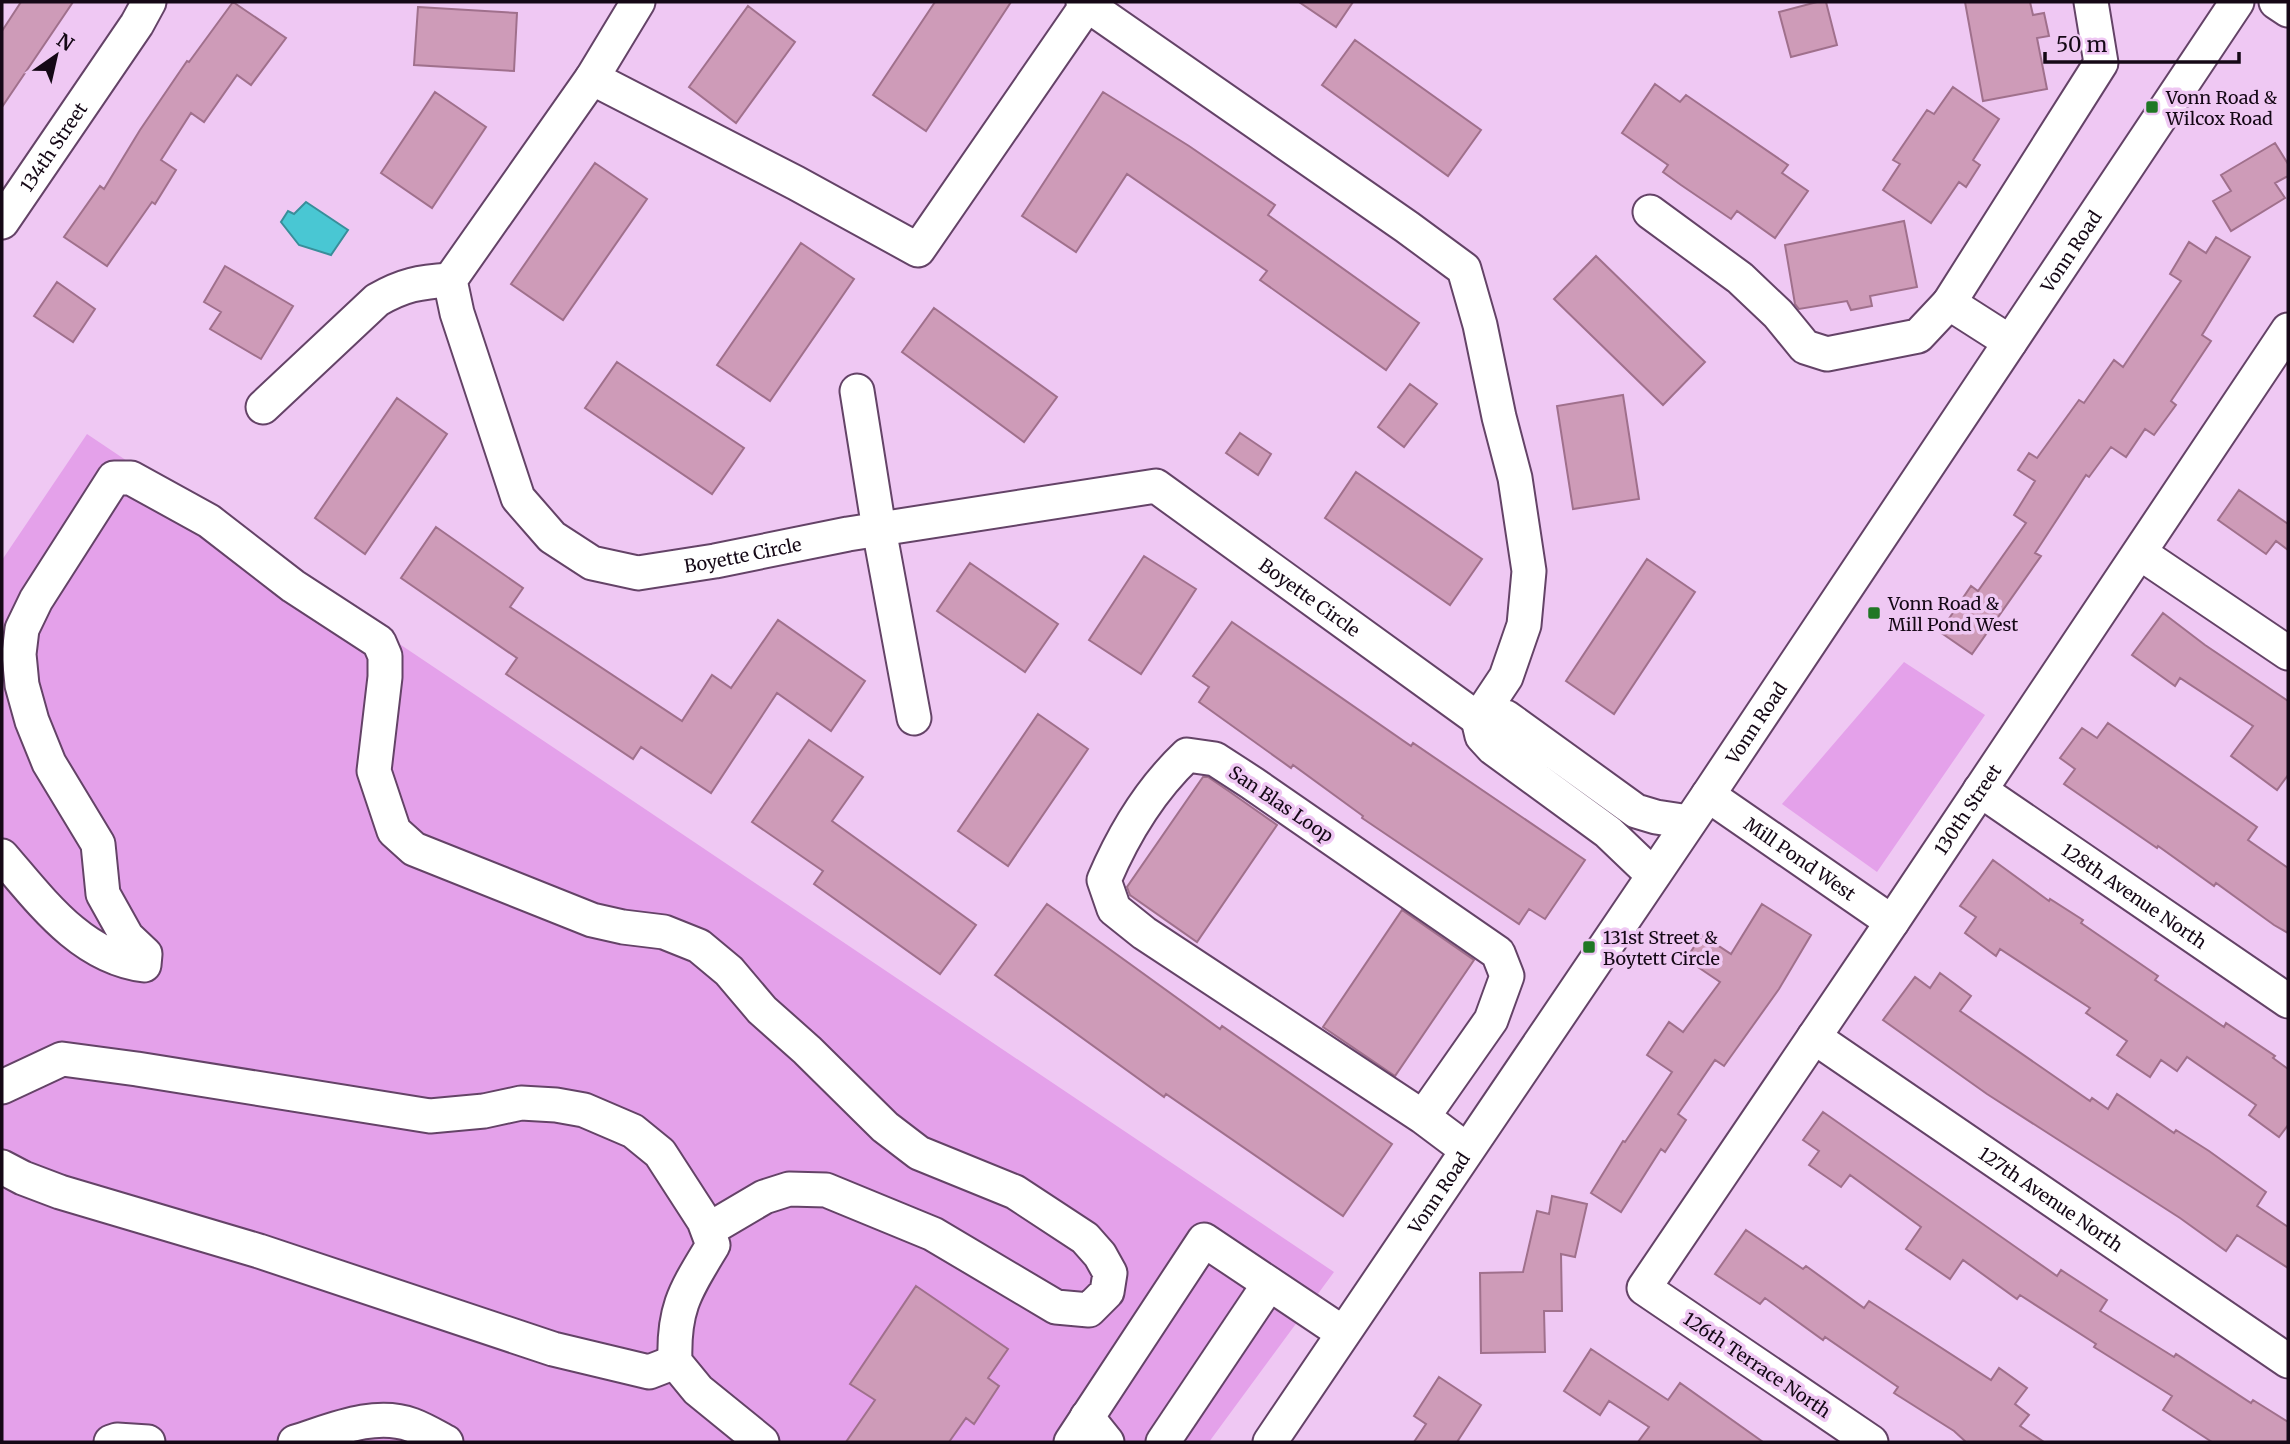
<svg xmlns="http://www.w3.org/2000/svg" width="2290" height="1444" viewBox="0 0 2290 1444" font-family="Merriweather,serif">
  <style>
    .green { fill: #e4a1ea }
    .water { fill: #49c7d3; stroke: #398e9a; stroke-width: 2 }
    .building { fill: #ce9bb8; stroke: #a0708c; stroke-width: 2 }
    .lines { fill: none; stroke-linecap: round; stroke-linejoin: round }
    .minor-casing { stroke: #644367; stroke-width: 37 }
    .minor { stroke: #fff; stroke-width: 33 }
    .poi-dot { fill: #207724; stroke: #efc8f3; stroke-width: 2.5 }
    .labels { text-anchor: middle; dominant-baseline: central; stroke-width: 7; stroke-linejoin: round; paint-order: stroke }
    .poi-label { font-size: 18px; fill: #150816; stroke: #efc8f3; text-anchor: start }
    .street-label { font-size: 18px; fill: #150816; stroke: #efc8f3 }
  </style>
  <rect width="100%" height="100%" fill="#efc8f3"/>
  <path class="green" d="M87 434 1334 1272 1209 1442H2V560Z
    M1904 662 1985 715 1877 872 1782 804Z"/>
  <path class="water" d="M306 202 348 230 331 255 299 245 281 222 288 211 294 214Z"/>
  <path class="building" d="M21 2H73L2 107V31Z
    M233 2 286 38 251 85 237 75 204 122 191 113 161 160 176 170 155 204 152 202 107 266 64 237 100 186 104 189 140 130 187 61 189 62Z
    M935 2H1011L926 131 873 95Z
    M1299 2H1353L1336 27Z
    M1817 2H1826L1837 45 1791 57 1779 12Z
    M1965 2H2030L2033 15 2044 13 2049 36 2037 38 2047 89 1983 101Z
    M748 6 795 42 736 123 689 87Z
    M418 7 517 13 514 71 414 65Z
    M1355 40 1481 130 1448 176 1322 85Z
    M1655 84 1680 102 1686 95 1788 165 1782 173 1808 191 1775 238 1737 211 1731 219 1681 185 1663 172 1668 165 1622 133Z
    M1953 87 1999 119 1973 160 1980 165 1966 187 1959 182 1931 223 1883 190 1900 164 1893 160 1927 110 1934 114Z
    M435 92 486 127 432 208 381 173Z
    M1103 92 1189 146 1275 205 1268 215 1419 323 1386 370 1260 280 1267 271 1127 174 1076 252 1022 216Z
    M2275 143 2288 164V176L2275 183 2285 198 2231 231 2213 201 2231 191 2221 175Z
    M595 163 647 199 563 320 511 284Z
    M1904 221 1917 287 1870 296 1872 306 1851 310 1847 301 1799 309 1795 304 1785 245Z
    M2216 237 2250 257 2202 335 2211 341 2171 401 2176 405 2154 435 2145 429 2126 457 2111 447 2089 477 2086 475 2035 553 2041 556 1972 654 1940 632 1971 586 1978 591 2026 523 2014 515 2035 481 2018 470 2029 453 2037 458 2079 400 2084 403 2114 360 2123 367 2181 281 2170 274 2189 242 2206 253Z
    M801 243 854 279 770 401 717 365Z
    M1596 256 1705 362 1663 405 1554 299Z
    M225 266 293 306 261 359 210 329 221 312 204 302Z
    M57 282 95 309 73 342 34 316Z
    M934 308 1057 397 1024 442 902 352Z
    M617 362 744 448 712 494 585 408Z
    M1410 384 1437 404 1404 447 1378 427Z
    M1623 395 1639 499 1573 509 1557 406Z
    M397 398 447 434 365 554 315 518Z
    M1240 433 1271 454 1258 475 1226 453Z
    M1356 472 1482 559 1450 605 1325 518Z
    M2239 490 2288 524V550L2276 541 2266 554 2218 520Z
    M436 527 523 588 510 607 682 721 712 675 731 688 778 620 865 681 831 731 777 693 711 793 641 747 633 759 506 674 517 658 401 578Z
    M1144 556 1196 589 1141 674 1089 640Z
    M1647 559 1695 592 1614 714 1566 681Z
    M970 563 1058 624 1025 672 937 611Z
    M2163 613 2205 645 2288 701V775L2277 790 2231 756 2253 726 2180 678 2175 686 2132 655Z
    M1232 622 1411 746 1413 743 1585 860 1545 919 1529 909 1519 924 1362 818 1363 816 1293 765 1291 768 1199 702 1209 687 1193 676Z
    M1038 714 1088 749 1008 866 958 831Z
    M2108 723 2257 827 2248 840 2288 868V933L2274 925 2216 883 2214 886 2158 846 2157 848 2064 784 2075 769 2060 758 2082 728 2097 738Z
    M809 740 863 777 832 821 976 925 940 974 814 884 823 871 752 822Z
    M1203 777H1208L1230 792 1277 825 1197 942 1130 895 1127 887Z
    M1993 860 2049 901 2050 899 2083 920 2081 923 2158 976 2155 980 2224 1027 2226 1023 2275 1056 2273 1058 2288 1069V1125L2279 1137 2249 1115 2256 1105 2187 1057 2177 1071 2161 1060 2150 1077 2117 1055 2127 1041 2086 1013 2090 1008 2000 949 1996 956 1965 933 1976 917 1960 906Z
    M1047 904 1220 1029 1222 1026 1392 1144 1343 1216 1166 1094 1164 1097 995 975Z
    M1762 904 1811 935 1779 989 1724 1066 1715 1060 1678 1114 1686 1120 1665 1152 1661 1149 1621 1212 1591 1193 1623 1141 1625 1142 1672 1072 1647 1055 1669 1022 1683 1032 1720 982 1686 959 1702 935 1731 954Z
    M1402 910 1474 960 1395 1076 1323 1027Z
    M1940 973 1971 996 1960 1011 2090 1101 2092 1098 2108 1109 2117 1094 2174 1133 2176 1130 2209 1151 2266 1192 2257 1206 2288 1227V1268L2237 1235 2226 1251 2180 1218 1987 1094 1883 1020 1915 977 1930 988Z
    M1823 1112 2057 1276 2061 1270 2107 1300 2100 1311 2174 1357 2176 1354 2251 1403 2253 1400 2288 1422V1442H2212L2163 1410 2172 1396 2094 1347 2096 1344 2020 1295 2017 1299 1963 1260 1950 1279 1906 1249 1921 1227 1850 1175 1841 1187 1809 1165 1819 1151 1803 1140Z
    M1552 1196 1587 1204 1575 1257 1561 1254 1562 1311H1544L1545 1352 1481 1353 1480 1273 1523 1272 1537 1211 1549 1214Z
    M1746 1230 1803 1269 1806 1266 1864 1308 1869 1301 1991 1380 1999 1368 2027 1388 2015 1404 2029 1415 2020 1426 2044 1442H1966L1954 1431 1894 1393 1898 1387 1825 1337 1823 1340 1765 1298 1760 1304 1715 1274Z
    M916 1286 1008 1349 988 1378 999 1386 974 1424 966 1418 949 1442H846L875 1400 850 1384Z
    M1591 1349 1668 1400 1680 1383 1763 1442H1638L1649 1427 1609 1401 1600 1415 1564 1391Z
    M1439 1377 1481 1405 1457 1442H1414L1426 1424 1414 1416Z"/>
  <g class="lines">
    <g class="minor-casing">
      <g id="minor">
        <path id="s1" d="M638 2 592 78 450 280 457 313 518 498 552 537 592 563 638 573 715 561 848 534 1156 486 1478 719 1506 677 1524 625 1529 571 1515 478 1499 417 1480 325 1464 269 1407 227 1083 2"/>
        <path d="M2276 2 2288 10"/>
        <path d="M592 78 796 183 918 250 1087 5"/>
        <path d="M1650 212 1740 278 1778 314 1805 347 1827 354 1918 336 1949 303 2010 342"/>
        <path id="s2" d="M2 222 137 24 149 2"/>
        <path d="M1949 303 2101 63 2091 2"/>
        <path d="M857 391 879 529 914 718"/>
        <path d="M263 407 377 300C403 285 419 282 450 280"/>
        <path d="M2140 553 2288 653"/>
        <path id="s3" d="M1980 790 2288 1001"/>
        <path id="s4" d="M1708 795 1892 922"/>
        <path d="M2 856C41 901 81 957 144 965L145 954 127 937 103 894 98 844 49 763 32 721 22 685 19 654 22 629 36 600 114 478H131L209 521 293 586 379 642 385 656V677L374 771 394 831 414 849 592 920 623 927 664 932 699 946 729 971 762 1010 807 1050 885 1127 919 1153 1015 1192 1085 1238 1100 1255 1110 1273 1107 1292 1089 1310 1056 1307 933 1234 826 1190 789 1189 764 1197 708 1230"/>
        <path d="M1653 875 1608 832 1493 748 1482 736 1478 719 1493 715 1506 717 1636 811 1656 817 1689 822"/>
        <path id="s5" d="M1814 1037 2288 1361"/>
        <path d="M2 1087 62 1059 137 1069 430 1116 484 1111 521 1103 556 1105 584 1110 633 1131 660 1153 704 1221 713 1245C686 1290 673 1307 675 1362L698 1390 762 1442"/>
        <path d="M1423 1117 1491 1020 1507 976 1498 953 1252 783 1215 759 1187 755C1150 790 1124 833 1104 880L1114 909 1144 933 1423 1117 1467 1150"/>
        <path d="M2 1167 23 1178 60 1192 259 1251 553 1349 649 1372 675 1362"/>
        <path d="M1087 1417 1107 1442"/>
        <path d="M111 1442 117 1440 148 1442"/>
        <path d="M295 1442C331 1431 374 1411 412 1425 423 1429 435 1436 446 1442"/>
        <path d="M1071 1442 1204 1240 1343 1333"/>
        <path d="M1163 1442 1269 1284"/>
        <path id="s6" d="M1270 1442 1708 795 2237 2"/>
        <path id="s7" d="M1871 1442 1644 1288 1892 922 2288 330"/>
      </g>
    </g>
    <use href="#minor" class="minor"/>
  </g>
  <g class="poi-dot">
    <rect x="2145" y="100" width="14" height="14" rx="3.5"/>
    <rect x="1867" y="606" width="14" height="14" rx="3.5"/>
    <rect x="1582" y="940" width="14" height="14" rx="3.5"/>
  </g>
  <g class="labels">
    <g class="poi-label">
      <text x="2166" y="97">Vonn Road &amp;<tspan x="2166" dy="21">Wilcox Road</tspan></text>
      <text x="1888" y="603">Vonn Road &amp;<tspan x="1888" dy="21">Mill Pond West</tspan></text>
      <text x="1603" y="937">131st Street &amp;<tspan x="1603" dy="21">Boytett Circle</tspan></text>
    </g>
    <g class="street-label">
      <text stroke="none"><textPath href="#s2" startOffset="91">134th Street</textPath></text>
      <text stroke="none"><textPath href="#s6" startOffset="1435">Vonn Road</textPath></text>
      <text stroke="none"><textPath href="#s1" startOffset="817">Boyette Circle</textPath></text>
      <text stroke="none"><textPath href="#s1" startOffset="1426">Boyette Circle</textPath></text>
      <text stroke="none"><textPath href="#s6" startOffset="868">Vonn Road</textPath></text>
      <text transform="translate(1281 804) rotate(34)">San Blas Loop</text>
      <text stroke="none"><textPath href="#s7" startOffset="852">130th Street</textPath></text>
      <text stroke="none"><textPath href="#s4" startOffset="112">Mill Pond West</textPath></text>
      <text stroke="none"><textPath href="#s3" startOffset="187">128th Avenue North</textPath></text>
      <text stroke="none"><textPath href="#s6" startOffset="301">Vonn Road</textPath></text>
      <text stroke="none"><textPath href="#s5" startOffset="287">127th Avenue North</textPath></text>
      <text transform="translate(1757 1365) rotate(34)">126th Terrace North</text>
    </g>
  </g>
  <rect width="2290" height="1444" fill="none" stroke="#150816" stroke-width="7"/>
  <g transform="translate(56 56) rotate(34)" stroke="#efc8f3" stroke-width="5" paint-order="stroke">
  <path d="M0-5L12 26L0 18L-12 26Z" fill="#150816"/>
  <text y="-10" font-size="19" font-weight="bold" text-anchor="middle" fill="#150816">N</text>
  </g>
  <path d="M2045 52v10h194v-10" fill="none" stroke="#150816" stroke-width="3.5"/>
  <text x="2056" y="52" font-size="21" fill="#150816" stroke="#efc8f3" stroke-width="5" paint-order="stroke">50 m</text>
</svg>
